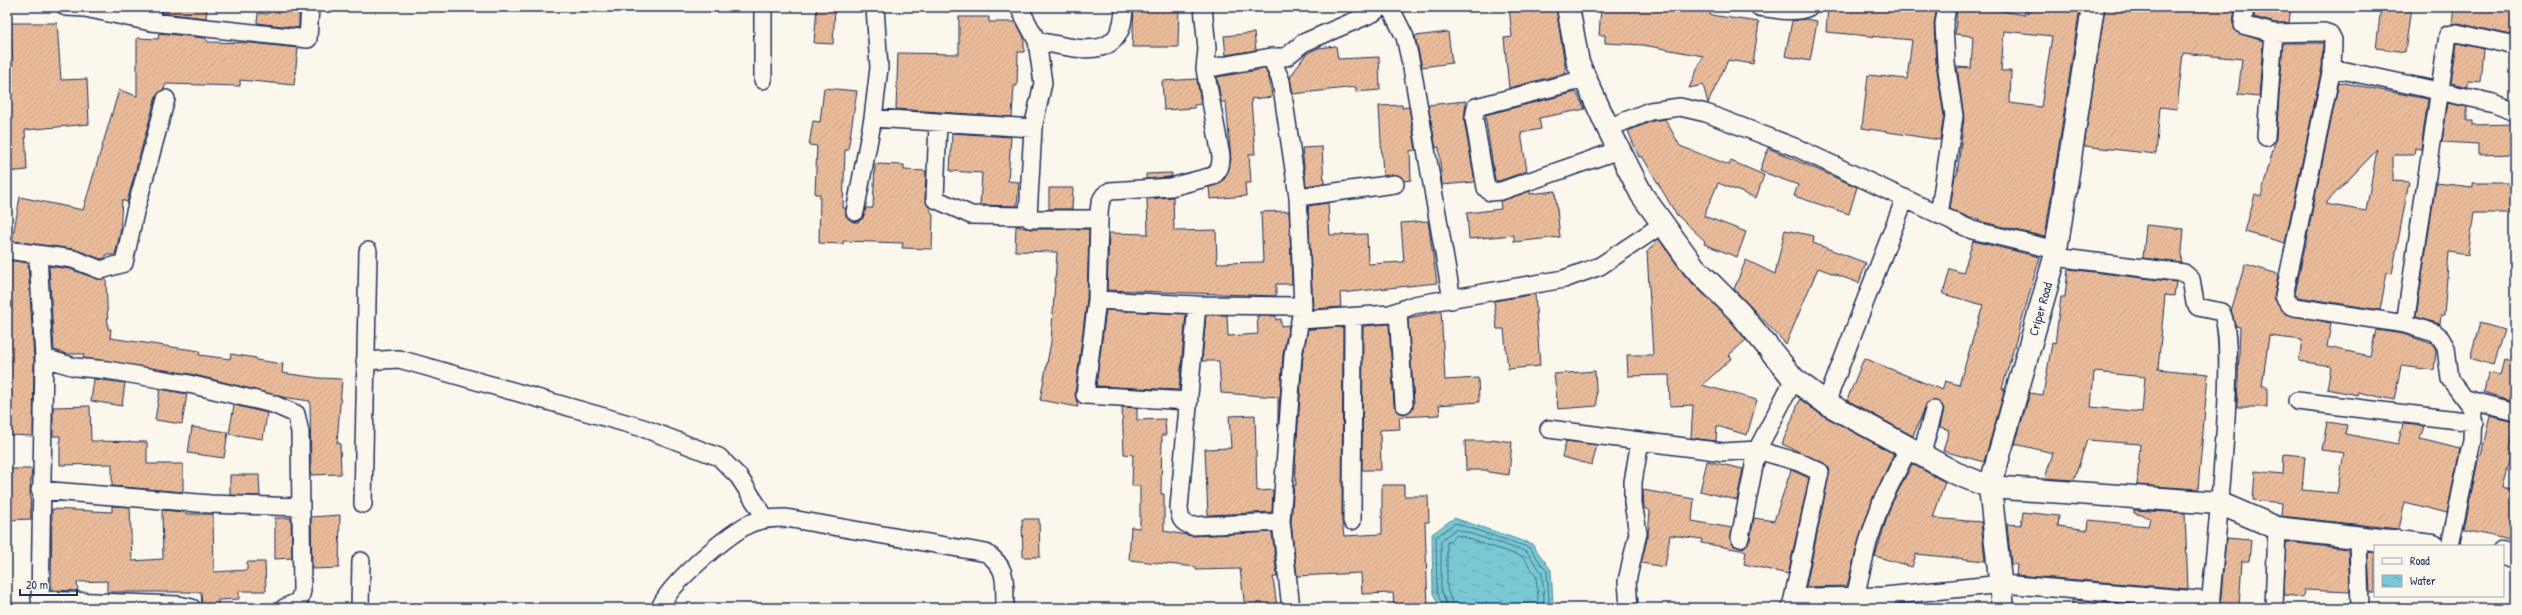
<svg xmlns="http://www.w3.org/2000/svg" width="2522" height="615" viewBox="0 0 2522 615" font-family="'Patrick Hand',sans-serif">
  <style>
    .water { fill: url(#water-ripples); stroke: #538ba5 }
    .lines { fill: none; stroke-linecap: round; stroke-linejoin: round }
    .shore { stroke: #416d8d; stroke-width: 1 }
    .building { fill: url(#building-hatch); stroke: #1b2f5e; fill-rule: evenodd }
    .minor-casing { stroke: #1b2f5e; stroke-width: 20 }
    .tertiary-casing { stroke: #1b2f5e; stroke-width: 25 }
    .secondary-casing { stroke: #1b2f5e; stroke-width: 25 }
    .minor { stroke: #fbf7ec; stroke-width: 17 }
    .tertiary { stroke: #fbf7ec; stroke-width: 22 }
    .secondary { stroke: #fbf7ec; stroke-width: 22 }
    .labels { text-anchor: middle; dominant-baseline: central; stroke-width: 3; stroke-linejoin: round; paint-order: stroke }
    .street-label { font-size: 13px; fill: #1b2f5e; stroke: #fbf7ec }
  </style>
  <defs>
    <pattern id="water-ripples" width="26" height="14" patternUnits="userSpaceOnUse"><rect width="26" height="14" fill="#79c9d4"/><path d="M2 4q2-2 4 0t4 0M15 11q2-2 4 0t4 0" fill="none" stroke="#62a4af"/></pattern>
    <pattern id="building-hatch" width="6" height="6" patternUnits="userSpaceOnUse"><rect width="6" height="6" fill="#ebbc9b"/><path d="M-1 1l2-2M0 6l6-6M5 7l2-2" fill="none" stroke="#c9a288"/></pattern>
  </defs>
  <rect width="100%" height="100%" fill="#fbf7ec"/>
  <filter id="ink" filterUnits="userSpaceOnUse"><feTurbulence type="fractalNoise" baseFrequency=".025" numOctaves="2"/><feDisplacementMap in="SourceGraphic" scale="8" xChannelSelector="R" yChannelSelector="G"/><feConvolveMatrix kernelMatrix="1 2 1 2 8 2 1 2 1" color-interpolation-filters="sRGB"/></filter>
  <g filter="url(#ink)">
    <path class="water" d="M1454 518 1532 544 1551 570 1553 602 1550 608H1440L1433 593 1432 534Z"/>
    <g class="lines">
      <path class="shore" d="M1443 608 1437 592 1436 537 1455 523 1530 548 1547 572 1549 600 1547 608
        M1448 608 1441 590V540L1456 529 1527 552 1542 573 1544 599 1542 608
        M1454 608 1447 589V543L1457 535 1523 557 1536 576 1538 598 1536 608"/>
    </g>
    <path class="building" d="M162 7H207L206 18 162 13Z
      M269 7H299V28L257 23 258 13 268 14Z
      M817 7H835L833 44 814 43Z
      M1134 7H1179L1178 47H1132Z
      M1509 7H1556L1566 73 1509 88 1504 38 1512 37Z
      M1601 7H1701L1711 9 1710 15 1759 22 1753 64 1728 60 1708 103 1703 85 1689 88 1703 56 1643 45 1605 43V35H1599Z
      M1828 7H1937L1934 24 1936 64 1944 116 1940 140 1862 128 1868 75 1907 79 1912 40 1826 32Z
      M1957 7H1981L2024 15 2025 11H2031L2032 7H2080L2045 237 1979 221 1980 219 1970 218 1950 209 1955 175H1957L1964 118 1957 67 1971 68 1973 36 1955 34ZM2004 31 2052 36 2041 107 2010 103 2011 71H2001Z
      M2105 7H2235L2233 24 2236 32 2263 41 2259 97 2238 95 2242 59 2183 53 2177 109 2160 107 2156 154 2084 146Z
      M2255 7H2291L2289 23H2275L2254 17Z
      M2381 7H2411L2405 52 2376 48Z
      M2454 7H2515V36L2459 23 2452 24Z
      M959 17H989V22H1016L1024 37V52H1018L1017 86H1014L1012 117 896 109 898 53 959 54Z
      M1805 19 1817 21 1810 61 1785 56 1792 21Z
      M11 23H57L61 80 87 79 89 124 25 130 27 170 7 172V82H13Z
      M1448 32 1452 63 1422 67 1415 36Z
      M159 33 205 38 208 42 251 43 298 48 294 85 240 80V86L166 84 164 89 156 96 127 202 122 200 120 234 115 255H106V258L101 259 74 249 12 241 20 197 83 210 119 90 137 96V38L158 39Z
      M1254 33 1256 50 1226 55 1224 36Z
      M2283 43H2323L2322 67 2285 243 2245 232 2255 194 2261 196 2276 138Z
      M2457 43 2483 49 2480 82 2468 81V87L2451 83Z
      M1336 46 1338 59 1379 57 1380 90 1356 92V87L1293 94 1290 77 1306 54 1318 48Z
      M1265 69 1270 81 1272 97 1251 99 1255 154H1249L1251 183H1245L1246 196 1210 199 1209 187 1220 184 1225 178 1231 160 1226 102H1221L1217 77Z
      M1197 79 1201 104 1194 105V108L1164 110 1162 81Z
      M2339 82 2428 99 2421 149 2415 148 2414 155H2393V181L2409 182 2392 274 2387 273 2380 310 2298 297 2295 294ZM2377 150 2366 211 2325 204Z
      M824 88 857 91 848 150H845L843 208H846V216L853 222H858L863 218 866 208H873L875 164 904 165V170L926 171 925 199 933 215 932 249 902 248 903 243 843 241V244L819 243 820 194H815L817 146 809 145 813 121 820 122Z
      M1576 92 1585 109 1539 118 1541 129 1521 133 1527 171 1499 181 1495 180 1485 115Z
      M1466 101 1464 120 1475 182 1442 185 1439 147 1436 148 1428 105Z
      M2448 103 2467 107V121H2473V125L2515 124V154L2478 155V144L2442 142Z
      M1402 105V108L1409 107 1416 150 1410 151 1411 180 1404 181 1398 175 1383 176 1379 106Z
      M1665 119 1680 146 1729 165 1731 161 1764 175 1756 198 1718 183 1704 216 1746 232 1737 257 1704 244 1705 241 1676 214 1642 156 1639 157 1628 131 1653 121Z
      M952 133 1011 137 1008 181 1019 182 1017 206 980 205 982 173 950 171Z
      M1322 147 1324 183 1306 186 1302 148Z
      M1768 148 1857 187 1849 214 1794 196 1798 185 1760 171Z
      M1172 173V176L1169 177 1146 179V174Z
      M2436 183 2473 187V183H2513V213H2474L2468 255 2449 252 2444 315H2441L2440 324 2416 317Z
      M1049 188H1073L1072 209H1049Z
      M1530 191V194L1555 191 1560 237 1514 242V235L1469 239 1467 213 1501 209 1500 201Z
      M1173 197 1174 231 1216 230 1217 263 1263 262 1261 212 1289 211 1292 284H1276V296L1107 290 1109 233 1148 234 1147 199Z
      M1328 203 1330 235 1367 234 1368 264 1404 262 1401 223 1428 221 1437 283 1340 293 1341 307 1313 309 1308 206Z
      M2146 225 2184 229 2181 263 2143 258Z
      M1016 226 1030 229H1089L1087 299 1075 394 1078 407 1040 400 1051 342 1057 252 1015 251Z
      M1785 230 1814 236 1813 243 1866 263 1859 283 1818 268 1786 344 1734 289 1746 260 1775 274Z
      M1659 239 1685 276 1730 320 1746 340 1729 355 1732 358 1702 385 1757 400 1747 435 1717 426 1716 441 1691 438 1693 405 1670 406 1669 375 1628 376 1627 355H1653L1647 252Z
      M1973 241 2040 257 2002 389H2005L1984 462 1943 451 1949 430 1940 427 1944 408 1937 401 1927 403 1913 436 1847 400 1864 358 1942 390 1945 381 1959 385 1983 305 1943 294 1950 269 1963 273Z
      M9 260 28 263 34 358 33 436 7 435Z
      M2245 264 2278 274 2274 298 2286 314 2331 323 2327 347 2370 356 2376 330 2403 334 2433 344 2436 352 2434 370 2401 366 2394 400 2358 392 2357 395 2327 389 2331 366 2299 361 2302 340 2269 336 2262 386H2267V407H2237L2240 327 2235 326 2231 311Z
      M49 266 70 269 97 279H106L108 329H111L110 338 200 351 199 355 230 359 231 354 256 358V360L283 364 282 373 319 378 342 379 337 443H340L341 474 311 475 310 401 282 397 191 374 83 358 84 354H67L54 350Z
      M2068 269 2176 282 2174 296 2165 295 2158 369 2208 374 2198 489 2137 485 2140 444 2087 440 2074 480 2045 478 2053 453 2015 444 2030 393 2043 395 2052 343 2055 344 2061 297H2065ZM2094 372 2145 377 2142 412 2091 407Z
      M1535 294 1540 366 1508 369 1504 329H1497L1494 301Z
      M1106 310 1186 314 1179 390 1096 386Z
      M1441 311 1445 380 1478 378 1479 402 1439 405 1440 415 1399 417 1400 429 1380 430 1381 470H1362L1363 326 1389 324 1394 405 1399 413 1405 414 1413 409 1414 403 1408 318Z
      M1206 315H1227L1228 336 1258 334 1257 316H1276V320L1281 319V326L1289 325 1283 354 1278 427V397L1221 393 1219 361H1202Z
      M2480 323 2504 330 2493 365 2470 358Z
      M1343 327 1342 521 1344 536 1382 534V485H1404V496H1428L1429 522H1425L1428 608H1394L1393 593 1362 594 1361 573 1297 576 1291 522 1294 485H1296L1295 466 1303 356 1308 329Z
      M2504 360 2515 363 2509 400 2484 392 2488 373 2500 375Z
      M1595 371 1597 406 1558 409 1554 374Z
      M94 379 125 383 122 406 91 401Z
      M160 389 187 394 182 424 155 420Z
      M1800 399 1820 414 1894 454 1873 498 1859 539 1847 586 1806 587 1830 470 1824 463 1782 444Z
      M234 405 267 413 263 439 229 434Z
      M90 406 91 441 147 442V464H183V492L112 486V464L60 465V436H53V407Z
      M1122 407 1137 408V420L1165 419 1166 435H1162L1161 494H1164V531L1192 536 1272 532 1277 577H1273L1277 608H1245L1240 569 1196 570V567L1129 560 1131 527 1140 528V486H1132L1133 455 1124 454Z
      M1255 415 1257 491 1273 490 1272 512 1208 515 1205 449 1231 448 1229 416Z
      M2490 416 2514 422 2509 450 2513 451 2503 487 2515 491V541L2464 530 2479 455H2481Z
      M2327 422 2347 425 2345 434 2398 444 2403 424 2424 426 2420 439 2460 449 2447 513 2405 502 2399 529 2281 516 2282 503 2253 500 2255 471 2283 474 2284 454 2305 456 2302 490 2337 493 2344 453 2322 450Z
      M192 427 228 432 224 458 188 453Z
      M1492 439 1512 442 1509 475 1488 472V470H1466L1465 441H1492Z
      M1566 441 1597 445 1592 465 1562 457Z
      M1707 461 1743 469 1737 500 1700 491Z
      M1912 464 1945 482 1933 518 1981 522 1985 561 1916 554 1912 567 1875 556 1891 505Z
      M7 469H32L30 490 31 519 7 520Z
      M1791 470 1809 478 1788 574 1744 564 1746 551 1701 543 1702 539 1670 535 1665 567 1641 563 1648 535 1650 511 1644 508 1643 490 1694 499 1692 521 1732 528 1731 542 1734 546 1743 548 1750 540 1754 518 1774 521Z
      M230 475H259L260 496 230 495Z
      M112 506 130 507 132 561 163 559 162 510 183 512 186 514H213L214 572 247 570V562H265L266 591H239V599L218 600V608H202L201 592H107V581L77 582 78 591 51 590 52 509 112 512Z
      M2134 510 2185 513 2188 589 2016 575 2017 565 2011 564 2007 524 2021 525 2023 512 2059 516 2058 526 2088 530 2089 520 2148 526 2150 518 2134 513Z
      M340 515 339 568 312 569 311 517Z
      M275 518H291L292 558 275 559Z
      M1022 519H1039L1040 557H1023Z
      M2226 538 2251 540 2249 561H2242L2239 608H2220Z
      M2286 542 2348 549 2350 592 2304 590 2303 597 2284 595Z
      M2368 551 2375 552V593H2370Z
      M2072 600 2174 608H2072Z
      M1851 606 1850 608H1804L1810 607Z"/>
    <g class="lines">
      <g class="minor-casing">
        <path id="minor" d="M66 7 85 8 151 22 152 7
          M763 7V80
          M875 7 879 68 873 118 1033 128
          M1019 7 1037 41 1043 83 1033 128 1028 216 1030 219H1099L1097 300 1197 305 1303 306
          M1203 7 1207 49 1205 69 1271 57
          M1390 7 1405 37 1412 68 1452 300
          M1759 7C1774 9 1795 14 1809 7
          M2245 7 2243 25 2274 33 2324 32 2330 34 2333 40 2332 68 2284 296 2290 305 2295 307 2405 324 2448 35 2457 33 2515 46
          M151 22 308 39 310 7
          M1037 41C1076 48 1123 65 1124 7
          M2332 68 2494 103 2510 109 2515 113
          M1585 79 1476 107 1474 118 1486 188 1490 192 1501 191 1619 150
          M938 122 935 199 971 215 1028 216
          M1608 128 1650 111 1680 107 1706 113 1797 148 1972 230 2056 250
          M2266 137 2274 33
          M1298 197 1395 184
          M855 212 873 118
          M1939 215 1954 116 1946 63 1944 24 1947 7
          M1099 219C1099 208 1099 196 1110 191L1171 187 1213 176C1220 170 1221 165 1221 156L1205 69
          M7 250 73 259 101 270 124 263 135 212 166 99
          M38 256 44 358 40 600 179 605 192 608
          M2055 257 2184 273 2191 279 2195 303 2198 307 2221 312C2240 338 2213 563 2210 608
          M1097 300 1085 395 1189 401
          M1197 305 1179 508C1180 518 1181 523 1192 526L1281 522
          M1398 312 1404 404
          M1300 320 1390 314 1414 305 1564 279 1600 266 1663 224
          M2405 324 2435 333 2441 338 2446 348 2450 379 2473 410 2472 440 2450 546
          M44 358 75 367 107 370 189 384 273 404 296 414 300 432 302 591 299 601 284 608
          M365 361 399 359 643 428 719 457 739 477 766 519
          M2466 399 2515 412
          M2297 401 2474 422
          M1826 403 1905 198
          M1549 429 1723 452 1757 450 1794 379
          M1921 456 1934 410
          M40 490 210 504 300 507
          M363 504 368 251
          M1352 521 1353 318
          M1740 538 1757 450 1799 462 1820 472 1791 608
          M2358 538 2360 608
          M1855 597 1868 542 1882 501 1908 449
          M360 608 361 561
          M660 608C669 584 724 538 747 525 758 519 772 518 786 518L986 553C1009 568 1004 583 1005 608
          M1291 608 1281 522 1293 355 1303 306 1298 197 1281 81 1271 57H1286L1303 43 1373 13 1381 7
          M1629 608 1627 581 1638 533 1633 503V482L1640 441
          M1791 608 1797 599 1809 597 1885 596
          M1884 608 1885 596 2002 584 2211 601
          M2274 608 2277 528"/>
      </g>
      <g class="tertiary-casing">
        <path id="tertiary" d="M1568 7 1578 63 1608 128 1642 195 1694 267 1739 312 1794 379 1826 403 1955 473 1990 487 2219 503 2277 528 2433 546
          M2503 553 2515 558"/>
      </g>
      <g class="secondary-casing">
        <path id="secondary" d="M2003 608 1990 487 2055 257 2093 7"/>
      </g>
      <use href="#minor" class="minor"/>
      <use href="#tertiary" class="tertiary"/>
      <use href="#secondary" class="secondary"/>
    </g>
  </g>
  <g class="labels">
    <g class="street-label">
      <text transform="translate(2040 309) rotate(-74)">Criper Road</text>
    </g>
  </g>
  <rect width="2522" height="615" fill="none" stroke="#fbf7ec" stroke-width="24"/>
  <rect x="12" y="12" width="2498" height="591" fill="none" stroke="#1b2f5e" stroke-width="1.5" filter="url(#ink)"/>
  <rect x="2374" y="545" width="130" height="52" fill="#fbf7ec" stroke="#a1a7b3"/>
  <rect x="2382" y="558" width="20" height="6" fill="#fbf7ec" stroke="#a1a7b3"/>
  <text x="2410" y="565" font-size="12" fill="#1b2f5e">Road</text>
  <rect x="2382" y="575" width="20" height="12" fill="url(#water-ripples)" stroke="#a1a7b3"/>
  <text x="2410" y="585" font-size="12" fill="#1b2f5e">Water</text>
  <path d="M20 589v6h57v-6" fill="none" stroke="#1b2f5e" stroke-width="2"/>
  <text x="26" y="589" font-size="12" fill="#1b2f5e" stroke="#fbf7ec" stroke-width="3" paint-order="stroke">20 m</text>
</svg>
